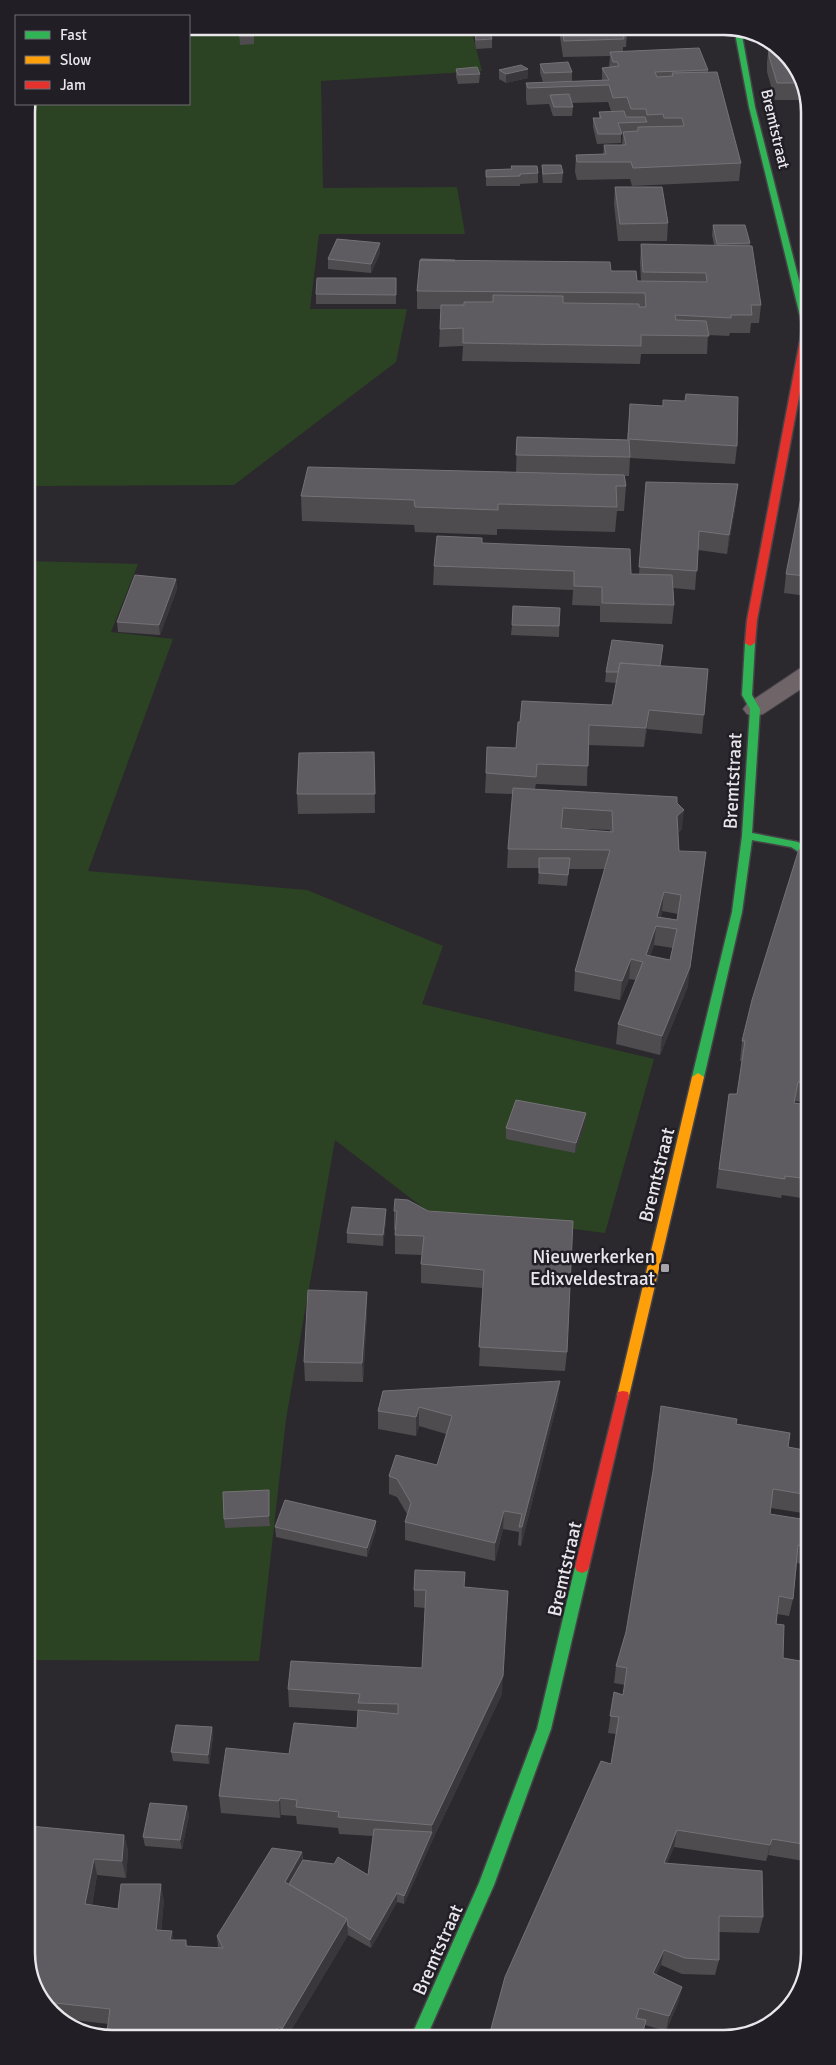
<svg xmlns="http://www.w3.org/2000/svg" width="836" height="2065" viewBox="0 0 836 2065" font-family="Signika,sans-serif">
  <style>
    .green { fill: #2b4323 }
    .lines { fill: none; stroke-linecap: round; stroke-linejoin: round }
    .street-casing { stroke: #464448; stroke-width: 2 }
    .fast-casing { stroke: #464448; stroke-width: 3 }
    .slow-casing { stroke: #464448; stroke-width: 3 }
    .jam-casing { stroke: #464448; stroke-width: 3 }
    .street { fill: #6f6467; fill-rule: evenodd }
    .fast { fill: #30b455; fill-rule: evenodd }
    .slow { fill: #ff9f0a; fill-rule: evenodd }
    .jam { fill: #e5322d; fill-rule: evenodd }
    .wall { fill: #4e4c4f; fill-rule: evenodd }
    .shaded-wall { fill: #39373b }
    .building { fill: #5e5c60; stroke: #747276; fill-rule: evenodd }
    .poi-dot { fill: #a6a4aa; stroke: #211e25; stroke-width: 2 }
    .labels { text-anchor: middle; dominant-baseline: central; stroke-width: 5; stroke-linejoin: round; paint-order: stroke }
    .far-street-label { font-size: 16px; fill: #e9e7ec; stroke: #211e25 }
    .street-label { font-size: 19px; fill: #e9e7ec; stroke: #211e25 }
    .poi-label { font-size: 19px; fill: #e9e7ec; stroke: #211e25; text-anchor: end }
    .rim { fill: none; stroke: #e9e7ec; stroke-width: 2.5 }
  </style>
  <rect width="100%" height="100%" fill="#2b292e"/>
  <path class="green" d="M471 29 482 71 321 81 323 188 457 187 465 234H319L310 309H407L396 362 234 485 27 486 28 104H189V32Z
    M27 561 138 564 111 632 173 639 88 871 307 890 443 946 422 1004 654 1059 605 1233 426 1210 335 1140 286 1419 259 1661 30 1660Z"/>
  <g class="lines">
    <g class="street-casing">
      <path id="street" d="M807 667V685L763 714 755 716 747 714 743 709 747 704 799 669Z"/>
    </g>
    <g class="fast-casing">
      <path id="fast" d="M734 28 741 30 755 107 806 308V326L802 324 749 107Z
        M750 640 755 643 752 695 760 709 752 833 798 842 807 849V857L791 847 752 840 742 912 704 1077 698 1081 692 1077 732 912 742 836 750 709 742 695 745 643Z
        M582 1561 587 1563 589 1567 551 1729 494 1885 427 2036 411 2037 479 1883 537 1729 575 1567 577 1563Z"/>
    </g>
    <g class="slow-casing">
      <path id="slow" d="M698 1073 704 1077 629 1396 628 1400 623 1401 618 1400 617 1396 692 1077Z"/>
    </g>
    <g class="jam-casing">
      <path id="jam" d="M803 325H806L804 370 757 620 755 643 750 646 745 643 747 620Z
        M623 1391 628 1392 629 1396 589 1567 587 1571 582 1573 577 1571 575 1567 617 1396 618 1392Z"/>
    </g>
    <use href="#street" class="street"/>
    <use href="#fast" class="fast"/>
    <use href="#slow" class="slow"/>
    <use href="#jam" class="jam"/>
  </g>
  <path class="wall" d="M626 27 627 31 626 47H623V52L708 70V72L741 163 739 181 632 186 630 179 577 180 575 172 576 155 603 154 604 145H622L623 132H621V143L597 144 593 127V118H599V112L611 111 608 102 572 103 573 107 572 116H553L549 104 527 105 526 100V83L602 80V68H609L610 56 563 57 560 37 561 28Z
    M637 27H706V30L639 32Z
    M239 31H254V44L240 45Z
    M475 34 492 39V48L476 49 475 43Z
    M769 45 778 46 805 84V100H775L767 72V62Z
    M540 64 572 72V81L543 82 540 73Z
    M456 69 480 74 479 83 458 84 456 77Z
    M499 70 528 78 506 83 499 79Z
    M542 165 563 173 562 183H543L542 175Z
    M511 166 538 173V183L520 184V186H486V170L511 169Z
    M805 185H806V212L804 200Z
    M615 187 668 223 667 241H618L614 204Z
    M713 225 750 243V246L761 305 759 323H751L750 333H730L729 336 708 335 707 354H641L640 364 462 361 463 346 439 347 441 309H417V291L421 260 455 261 611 271 637 281H641L640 262 641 244 714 245 712 235Z
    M380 243V253L371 273 328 269V259Z
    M396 278V304H316V294Z
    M630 404 737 446 735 464 630 458 629 476H625L626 486 624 511H617L615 532 497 529V535L415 532 414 525 302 521 301 496 516 472 517 437 627 440Z
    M806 472 807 596 784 593 786 574Z
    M646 482 736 503 727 554 698 550 695 590 673 588 674 605 672 624 600 622V606L572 605 573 590 433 585 434 566 482 538V543L631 574H639Z
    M176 579 177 589 160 635 118 632 117 622Z
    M560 608 559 637 511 635 512 625Z
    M662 655 660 666 708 669 702 734 647 729 644 747 588 745 587 786 536 784 535 789 677 803 682 829 678 833 688 986 660 1055 616 1044 618 1024 636 980 629 979 620 1000 574 991 575 971 605 869H569L567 886 538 884 539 868H507L508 849 513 794 485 793 486 773 516 748 520 722 612 705 616 683 605 682 606 672ZM561 828 610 830V832ZM662 911 678 914 677 920 661 917ZM654 945 673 948 670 960 650 956Z
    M374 752 375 813 298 814 297 794Z
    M807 850 808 1103 794 1101V1103L808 1105V1199L782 1195 781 1198 716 1188 729 1094H737L742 1061H740L742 1041Z
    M586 1113 585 1124 575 1153 506 1139V1128Z
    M386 1209V1220L383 1246 347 1243V1233Z
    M394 1211H428L567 1352 565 1371 479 1366 483 1288 421 1283V1264L422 1255 395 1254V1230H394Z
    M367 1292V1311L363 1382 305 1381 304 1362Z
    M808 1337V1375L801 1373Z
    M383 1391 558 1400 521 1546 518 1545 519 1532 503 1529 495 1561 405 1540V1522L407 1514 397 1497 389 1494V1476L437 1465 446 1434 419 1426 416 1436 378 1429V1411Z
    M736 1424 788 1447 806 1450 808 1426 809 1514 771 1508 770 1514 801 1525 809 1526V1566L797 1563 793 1599 789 1616 777 1614 776 1624 783 1658 805 1697 809 1698 810 1862 768 1855 766 1861 674 1847 667 1863 763 1917 759 1933 719 1932V1960L715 1975 682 1974 661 1965 656 1975 682 1987 678 2003 666 2031 645 2025 643 2035 489 2036 611 1764 616 1734 608 1733 614 1692 623 1695 625 1685 614 1683 616 1666Z
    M269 1490 270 1500V1526L225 1528 224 1519Z
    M376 1521V1530L367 1557 276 1537 275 1527Z
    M464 1587 502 1694 432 1841 404 1904 397 1902 371 1948 348 1935 287 2037 109 2039 107 2031 108 2024 57 2018 31 1981 30 1826 124 1835 128 1851 126 1878 97 1875 92 1905 118 1909 164 1900 161 1930 173 1940H186L187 1946 218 1948 217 1936 302 1852 303 1860 368 1875 373 1836 339 1834 338 1828 297 1824 296 1816 281 1815 280 1818 221 1813 219 1796 289 1754 357 1728 358 1711 289 1707 288 1689 422 1668 425 1608 414 1607V1590Z
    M212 1727 213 1737 209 1764 173 1761 171 1752Z
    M187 1806 189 1815 182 1849 145 1846 143 1837Z"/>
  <path class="shaded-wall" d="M528 69V78L506 83V74Z
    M380 243V253L371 273V264Z
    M738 484 736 503 727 554 729 535Z
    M176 579 177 589 160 635 159 625Z
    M649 710 647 729 644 747 646 728Z
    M684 810 682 829 675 835 677 816Z
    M703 871 688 986 660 1055 662 1036Z
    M664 892 662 911 658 926 657 917Z
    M656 926 654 945 644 974 646 955Z
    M631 959 629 979 620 1000 622 981Z
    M586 1113 585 1124 575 1153 576 1143Z
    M386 1209V1220L383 1246V1235Z
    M367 1292V1311L363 1382 362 1363Z
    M560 1381 558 1400 521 1546 522 1527Z
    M419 1407V1426L416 1436V1417Z
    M269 1490 270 1500V1526L269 1516Z
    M504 1511 503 1529 495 1561V1543Z
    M376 1521V1530L367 1557V1548Z
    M508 1591 502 1694 432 1841 404 1904V1896L432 1832V1825Z
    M212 1727 213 1737 209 1764 208 1755Z
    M280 1798 281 1815 280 1818 279 1801Z
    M187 1806 189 1815 182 1849 180 1840Z
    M677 1830 674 1847 661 1879 664 1863Z
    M124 1835 128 1851 126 1878 122 1861Z
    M772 1839 768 1855 766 1861 770 1845Z
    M302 1852 303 1869 290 1892 285 1882Z
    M94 1859 97 1875 89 1920 85 1904Z
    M161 1884 164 1900 160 1946 156 1930Z
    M397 1893V1902L371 1948 370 1940Z
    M347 1919 348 1935 287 2037H283L282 2029Z
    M172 1931 175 1947 170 1940Z
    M664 1950 661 1965 650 1989 653 1973Z
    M682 1987 678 2003 666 2031 669 2016Z
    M280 2027 281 2037H269V2034Z"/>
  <path class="building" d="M626 27 627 31H623L624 39 564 41 562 28Z
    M239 31H254V36H239Z
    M490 33 492 39 476 40 475 34Z
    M769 45 778 46 805 83H777L769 56Z
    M699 48 708 70 655 72 657 77 673 76 672 73 717 72 741 163 633 168 631 162H577L576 155 606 154 604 145H626L623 132 638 131V127L684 126 682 118H664L663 114 647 115 646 109H631L627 97 613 98 609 85 528 88 526 83 609 80 602 68 619 66 617 62H613L610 52Z
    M568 62 572 72 544 73 540 64Z
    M521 65 528 69 506 74 499 70Z
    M477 67 480 74 458 75 456 69Z
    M569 94 573 107H554L550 95Z
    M624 111 626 117H645L647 122 618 123 622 134H598L593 118H601L599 112Z
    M542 165H561L563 173 543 174Z
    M511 166H537L538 173 520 174V176L486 177V170L512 169Z
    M615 187H662L668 223 620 224Z
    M713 225H745L750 243 717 244Z
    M337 239 380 243 371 264 328 259Z
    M641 244 752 246 761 305H751L752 315H731V318L675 315 676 320 706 321 709 336 641 335V346L463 343V328L440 329 441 305H464V302H493V295L563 296V303L639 304V307H646L645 293 417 291 420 260 610 262 611 271H636L637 281 707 282 706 273 643 272Z
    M421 259 455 260V261L421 260Z
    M317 278H396V295L316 294Z
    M686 394 738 397 737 446 628 439 630 404 663 406V400L685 401Z
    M517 437 629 440 630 457 516 455Z
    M308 467 624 475 626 486H616L617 507 498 504V510L415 507 414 500 301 496Z
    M806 472V576L786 574Z
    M646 482 738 484 729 535 699 531 697 571 639 567Z
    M437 536 482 538V543L630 549 631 574 672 575 674 605 602 603V587L574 586V571L434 566Z
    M135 575 176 579 159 625 117 622Z
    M513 606 560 608 559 626 512 625Z
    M612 640 663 645 660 666 620 663 618 672H606Z
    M620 663 708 669 704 715 649 710 646 728 589 725 588 766 537 764 536 777 486 773 487 747 516 748 518 722H520L522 701 612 705Z
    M374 752 375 794H297L299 753Z
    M513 788 677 797V803L684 810 677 816 679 851 706 852 690 967 662 1036 618 1024 643 962 631 959 622 981 575 971 610 850 508 849ZM563 808 612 811 613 832 561 828ZM664 892 681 895 677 920 657 917ZM656 926 677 929 670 960 646 955Z
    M799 849 807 850 808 1083 798 1082 794 1103 808 1105V1179L785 1176V1179L719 1169 729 1094H737L745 1041H742L752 1000Z
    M539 858H570L568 875 539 873Z
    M516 1100 586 1113 576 1143 506 1128Z
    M395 1199 408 1200 428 1211 573 1221 567 1352 479 1347 484 1270 421 1264 424 1236 395 1235 397 1211H394Z
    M352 1207 386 1209 383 1235 347 1233Z
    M308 1290 367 1292 362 1363 304 1362Z
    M808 1337V1355H805Z
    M560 1381 522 1527H519L522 1514 504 1511 495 1543 405 1522 411 1503 397 1479 389 1476 396 1455 437 1465 452 1416 419 1407 416 1417 378 1411 383 1391Z
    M661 1406 737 1419 736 1424 790 1433 788 1447 809 1451V1495L773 1489 770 1514 801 1519V1525L809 1526V1547L798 1545 793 1599 779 1596 776 1624 784 1625 783 1658 806 1662 805 1697 809 1698V1845L772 1839 770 1845 677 1830 664 1863 762 1871 763 1917 719 1916V1960L685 1958 664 1950 653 1973 682 1987 669 2016 639 2008 636 2018 646 2020 642 2035 489 2036 505 1977 601 1761 611 1764 619 1717 610 1716 614 1692 623 1695 627 1668 616 1666 626 1632 653 1471Z
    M269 1490V1516L224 1519 223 1492Z
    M285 1500 376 1521 367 1548 275 1527Z
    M415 1570 465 1572 464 1587 508 1591 503 1676 432 1825 338 1817 339 1812 296 1807 297 1800 280 1798 279 1801 219 1796 226 1748 289 1754 294 1723 357 1728 358 1710 398 1714V1704L358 1703 360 1694 288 1689 291 1661 422 1668 426 1590H414Z
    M176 1725 212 1727 208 1755 171 1752Z
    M150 1803 187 1806 180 1840 143 1837Z
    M30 1826 124 1835 122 1861 94 1859 85 1904 118 1909 121 1884H161L156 1930 172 1931 170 1940H186V1946L223 1948 217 1936 272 1848 302 1852 285 1882 347 1919 282 2029 280 2027 269 2034V2037L107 2031 110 2009 46 2002 31 1981Z
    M374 1829 432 1832 404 1896 397 1893 370 1940 348 1926 347 1919 289 1884 303 1860 334 1864 338 1857 368 1875Z"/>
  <rect class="poi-dot" x="660" y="1263" width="10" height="10" rx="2.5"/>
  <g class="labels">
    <g class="far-street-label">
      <text transform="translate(775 129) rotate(77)">Bremtstraat</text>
    </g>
    <g class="street-label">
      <text transform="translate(733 781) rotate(-87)">Bremtstraat</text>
      <text transform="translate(657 1175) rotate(-76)">Bremtstraat</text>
      <text transform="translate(565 1569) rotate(-77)">Bremtstraat</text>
      <text transform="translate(438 1950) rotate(-66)">Bremtstraat</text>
    </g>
    <g class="poi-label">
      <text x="655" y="1257">Nieuwerkerken<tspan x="655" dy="22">Edixveldestraat</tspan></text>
    </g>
  </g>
  <path d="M0 0H836V2065H0ZM112 35H724A77 77 0 0 1 801 112V1953A77 77 0 0 1 724 2030H112A77 77 0 0 1 35 1953V112A77 77 0 0 1 112 35Z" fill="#211e25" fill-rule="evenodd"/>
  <path class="rim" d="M112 35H724A77 77 0 0 1 801 112V1953A77 77 0 0 1 724 2030H112A77 77 0 0 1 35 1953V112A77 77 0 0 1 112 35Z"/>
  <rect x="15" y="15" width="175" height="90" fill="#211e25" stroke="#716e75"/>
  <rect x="25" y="31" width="25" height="8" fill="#30b455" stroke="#716e75"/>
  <text x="60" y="40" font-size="15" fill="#e9e7ec">Fast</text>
  <rect x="25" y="56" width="25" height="8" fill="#ff9f0a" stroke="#716e75"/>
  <text x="60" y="65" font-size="15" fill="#e9e7ec">Slow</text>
  <rect x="25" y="81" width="25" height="8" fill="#e5322d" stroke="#716e75"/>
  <text x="60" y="90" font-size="15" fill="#e9e7ec">Jam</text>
</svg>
